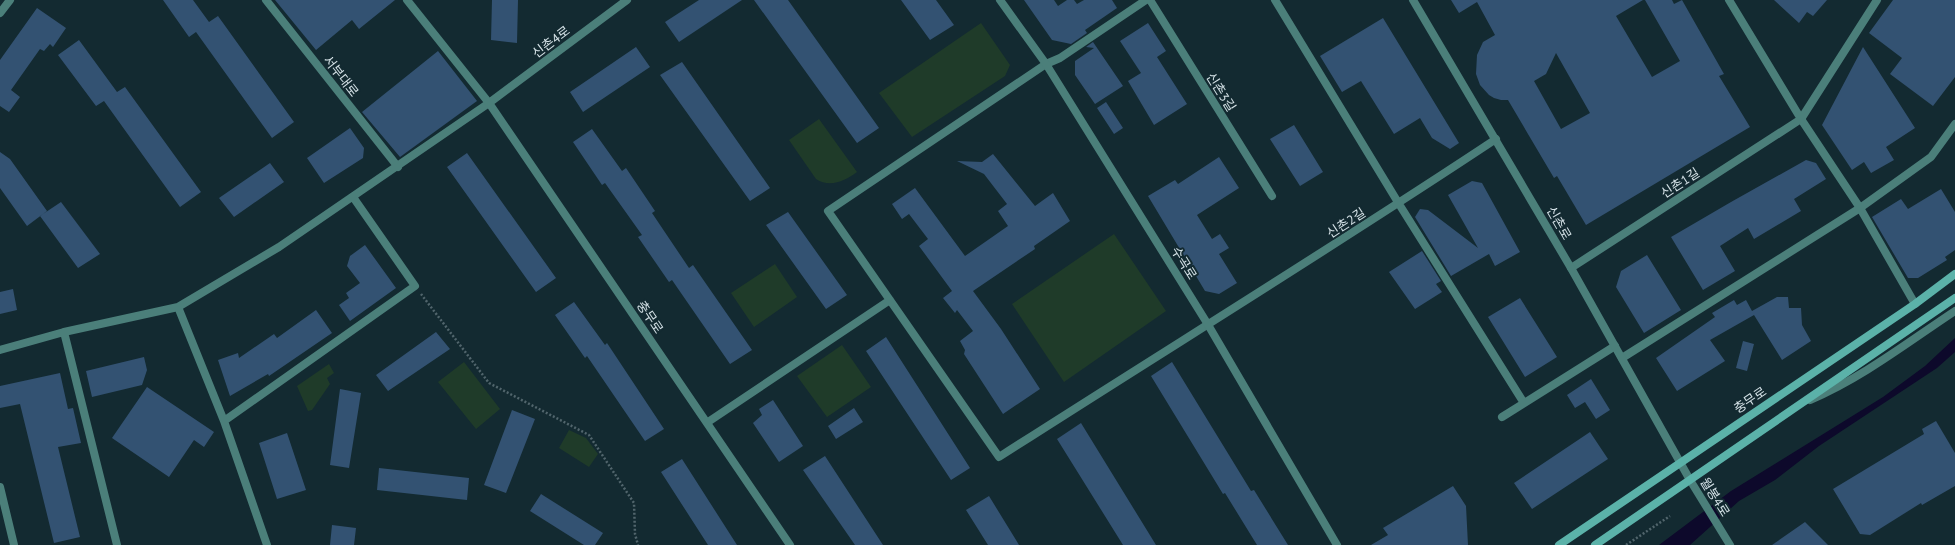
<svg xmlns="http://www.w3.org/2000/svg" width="1955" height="545" viewBox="0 0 1955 545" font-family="'PT Sans','Noto Sans KR',sans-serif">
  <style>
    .green { fill: #1f3b29 }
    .water { fill: #0d092b }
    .building { fill: #335272; fill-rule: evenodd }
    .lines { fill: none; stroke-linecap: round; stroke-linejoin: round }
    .path { stroke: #51656c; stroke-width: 2.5; stroke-dasharray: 2 2; stroke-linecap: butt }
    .minor { stroke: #4b7f7a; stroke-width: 8 }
    .tertiary { stroke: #4b7f7a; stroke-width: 8 }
    .secondary { stroke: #5bb2a9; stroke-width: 8 }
    .labels { text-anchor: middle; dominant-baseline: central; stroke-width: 4; stroke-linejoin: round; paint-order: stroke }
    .street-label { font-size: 13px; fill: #d5e2e7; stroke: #132a31 }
  </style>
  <rect width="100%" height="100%" fill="#132a31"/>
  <path class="green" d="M981 23 1010 65 1005 76 912 137 879 93Z
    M819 119 857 172C845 181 830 188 816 179L789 140Z
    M1114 234 1166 311 1064 382 1012 304Z
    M775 264 797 297 754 327 731 293Z
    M842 345 871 387 827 417 797 376Z
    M464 362 500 409 476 429 438 382Z
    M329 364 334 373 327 378 330 384 312 410 308 411 297 386Z
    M569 430 586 438 598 454 589 467 559 448Z"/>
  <path class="water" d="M1955 338V352L1937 368 1819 446 1775 480 1739 501 1690 545H1659L1731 491 1883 397 1925 366Z"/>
  <path class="building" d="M163 0H193L209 22 218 16 294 122 272 138 196 32 189 37Z
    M275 0H395L359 29 352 20 316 50Z
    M492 0H518L517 43 491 40Z
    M699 0H742L679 42 665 22Z
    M754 0H788L879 128 857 143Z
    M901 0H936L954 25 930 40Z
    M1024 0H1054L1058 6 1067 0H1074L1077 4 1084 0H1112L1117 8 1085 30 1087 33 1071 44 1052 40Z
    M1451 0H1643L1616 16 1652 77 1680 61 1645 0H1672L1674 4 1682 0 1724 74 1719 76 1750 127 1586 225 1557 176 1554 178 1508 100H1501L1494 98 1489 95 1480 85 1476 74 1477 55 1483 42 1495 35 1477 2 1459 13ZM1556 53 1590 113 1561 129 1534 81 1546 74Z
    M1774 0H1827L1813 16 1807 12 1799 23Z
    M1893 0H1955V77L1933 106 1890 74 1902 58 1869 33Z
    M37 8 66 28 53 47 50 44 44 51 40 49 11 90 20 97 9 112 0 106V60Z
    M1383 18 1459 143 1450 149 1432 138 1420 118 1394 134 1361 81 1342 92 1320 56Z
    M1148 23 1166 51 1157 57 1187 104 1154 125 1128 81 1141 73 1120 41Z
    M79 40 117 92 125 87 201 192 180 207 104 101 96 106 58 55Z
    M1093 42 1123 86 1095 104 1075 75V61L1094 48 1086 47Z
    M636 47 650 67 583 112 570 92Z
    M1863 47 1915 128 1886 147 1894 160 1871 173 1864 162 1852 170 1822 125Z
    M438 51 477 101 400 157 362 112Z
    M682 62 770 188 750 201 660 75Z
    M1106 102 1123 128 1114 134 1097 108Z
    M1294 125 1323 172 1300 186 1270 139Z
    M350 128 364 148 363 158 324 183 307 158Z
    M592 129 622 171 626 168 655 211 652 213 689 268 693 265 752 350 730 364 672 280 669 282 638 237 642 235 605 183 602 185 573 142Z
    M0 152 10 159 47 211 27 226 0 188Z
    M467 153 556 278 536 292 447 167Z
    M993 154 1035 206 1053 193 1070 221 1034 246 1035 249 973 291 1001 329 1040 389 1003 414 964 354 965 350 960 341 973 331 957 310 955 313 943 298 952 291 919 246 928 239 909 214 902 219 892 204 915 188 965 256 1008 226 998 211 1007 204 984 174 957 161 982 162Z
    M1219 157 1239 188 1197 215 1212 239 1220 234 1229 248 1219 254 1237 283 1219 294 1205 291 1148 196 1175 180 1178 184Z
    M1806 160 1816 163 1826 179 1794 199 1801 211 1754 239 1748 228 1720 246 1735 271 1703 290 1671 237 1731 202Z
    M270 163 284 182 234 217 219 198Z
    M1472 181 1482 183 1520 252 1495 266 1489 254 1451 276 1415 217 1420 209 1428 210 1478 248 1448 195Z
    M1941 189 1955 212V250L1945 257 1947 260 1918 278H1908L1872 217 1901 199 1908 209Z
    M61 202 100 254 78 268 40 216Z
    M788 212 847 295 826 309 766 225Z
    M365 245 396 288 350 321 339 305 349 298 346 293 360 283 347 266 350 256Z
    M1422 251 1441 281 1436 284 1442 292 1415 309 1389 272Z
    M1647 255 1681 310 1644 333 1616 287 1621 271Z
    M13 289 17 310 0 314V292Z
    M1777 297H1788L1789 308H1801L1802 325 1811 341 1782 360 1754 315 1710 340 1725 361 1677 391 1656 358 1715 317 1712 313 1734 300 1737 305 1746 300 1752 311Z
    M1520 298 1557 357 1525 377 1488 317Z
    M574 302 605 345 607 343 664 429 645 441 587 356 585 358 555 315Z
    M316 310 332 333 269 376 268 374 230 396 218 360 238 353 239 358 274 334 277 338Z
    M436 332 450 349 388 391 376 375Z
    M886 337 970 468 951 480 866 351Z
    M1743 341 1754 344 1747 371 1736 368Z
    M144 357 147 370 142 385 92 397 86 371Z
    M1172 362 1251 491 1254 490 1288 545H1257L1225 493 1223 494 1151 376Z
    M60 373 68 409 73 408 81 443 58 447 80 537 54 543 20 404 0 408V386Z
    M1591 379 1610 410 1596 419 1585 402 1575 408 1567 395Z
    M147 387 214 432 204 447 194 440 169 477 112 438Z
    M340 389 361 393 349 468 330 465Z
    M773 400 803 446 779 462 753 423 762 415 759 409Z
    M854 408 863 422 836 439 828 426Z
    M512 410 535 419 506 493 484 485Z
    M1936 421 1955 453V486L1922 505 1921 503 1870 535 1860 534 1833 489 1924 434 1922 429Z
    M1081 423 1156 545H1123L1057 439Z
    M1590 432 1608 459 1532 509 1514 483Z
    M287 433 306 490 277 499 259 443Z
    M825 456 883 545H855L803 470Z
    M682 459 737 545H708L661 472Z
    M379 468 469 478 467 500 377 490Z
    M1453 486 1466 506 1468 545H1371L1388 535 1383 528Z
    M541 494 603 533 595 545H584L530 511Z
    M989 496 1019 545H988L966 510Z
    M1805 522 1828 545H1772Z
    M332 525 356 528 354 545H330Z"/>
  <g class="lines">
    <path class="path" d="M421 294 489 383 589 435 634 503 635 534 638 545
      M1626 545 1670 516"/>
    <path class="minor" d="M266 0 398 167
      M1146 0 1060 58 1046 64 828 211 999 457C1164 351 1332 248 1496 139
      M1150 0 1272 196
      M1275 0 1399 204 1524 403
      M1729 0 1801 119 1877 0
      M0 13 10 0
      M1571 268 1801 119 1860 208 1915 304
      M178 307 224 421
      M64 332 117 545
      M0 350 64 332 178 307 279 247 489 103
      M1622 358 1860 208 1931 157 1955 124
      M1810 400C1862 378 1908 342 1955 311
      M1502 417 1615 346
      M708 422 890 300
      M0 487 14 545
      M267 545 224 421 415 286 353 197"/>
    <path class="tertiary" d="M407 0 489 103 790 545
      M1000 0 1046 64 1207 323 1337 545
      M1413 0 1571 268 1690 480 1730 545
      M489 103 627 0"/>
    <path class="secondary" d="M1559 545 1915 304 1955 274
      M1595 545 1955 298"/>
  </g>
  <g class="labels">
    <g class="street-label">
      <text transform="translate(551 42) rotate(-37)">신촌4로</text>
      <text transform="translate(341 76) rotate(52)">서부대로</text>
      <text transform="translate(1221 92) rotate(58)">신촌3길</text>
      <text transform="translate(1680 183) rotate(-33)">신촌1길</text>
      <text transform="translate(1346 223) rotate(-33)">신촌2길</text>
      <text transform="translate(1559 223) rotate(60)">신촌로</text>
      <text transform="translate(1184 263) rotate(58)">수곡로</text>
      <text transform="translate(650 317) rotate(56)">충무로</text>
      <text transform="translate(1750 400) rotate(-34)">충무로</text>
      <text transform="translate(1715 497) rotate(58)">월봉4로</text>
    </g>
  </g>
</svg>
